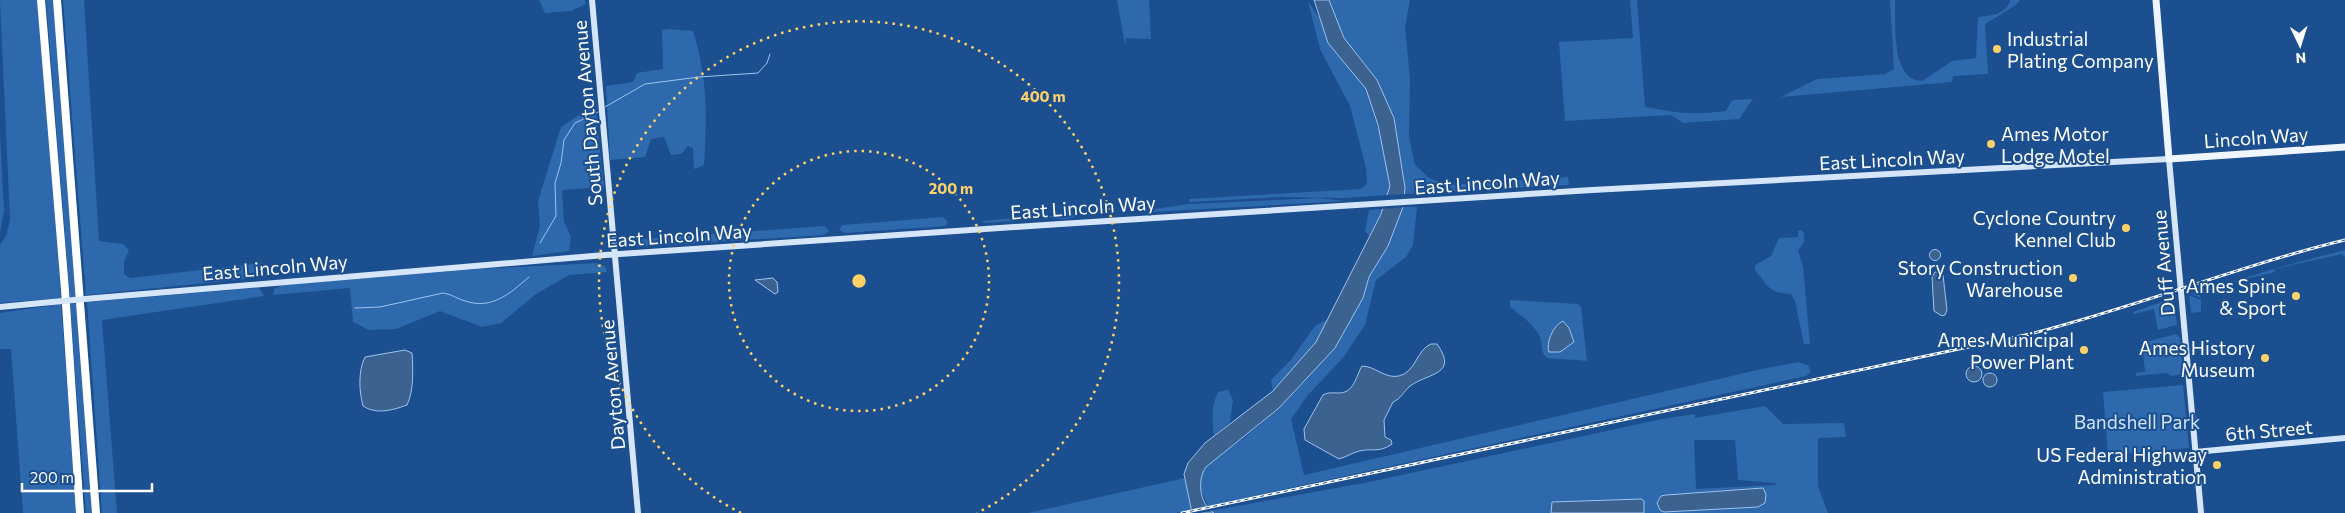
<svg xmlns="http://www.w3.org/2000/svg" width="2345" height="513" viewBox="0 0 2345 513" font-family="Commissioner,sans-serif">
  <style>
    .green { fill: #2e69ad; fill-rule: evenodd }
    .water { fill: #3c6290; stroke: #9cc4f0 }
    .pier { fill: #1b4f8f }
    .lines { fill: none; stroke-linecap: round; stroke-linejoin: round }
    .stream { stroke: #9cc4f0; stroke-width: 1 }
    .secondary { stroke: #d6e6fa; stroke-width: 6 }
    .primary { stroke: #f0f6ff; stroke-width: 7 }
    .motorway { stroke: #fff; stroke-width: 8 }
    .rail-casing { stroke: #fff; stroke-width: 3 }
    .rail { stroke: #1b4f8f; stroke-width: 1; stroke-dasharray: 4; stroke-linecap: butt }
    .secondary-bridge { stroke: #d6e6fa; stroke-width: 6 }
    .ring { fill: none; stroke: #ffd166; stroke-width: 2.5; stroke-dasharray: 2.5 5 }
    .poi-dot { fill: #ffd166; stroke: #1b4f8f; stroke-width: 2 }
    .labels { text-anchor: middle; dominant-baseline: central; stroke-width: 4; stroke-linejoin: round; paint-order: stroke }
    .poi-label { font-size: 19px; fill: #fff; stroke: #1b4f8f; text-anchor: end }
    .street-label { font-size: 19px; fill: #fff; stroke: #1b4f8f }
    .park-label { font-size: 19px; fill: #cfe3fa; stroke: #1b4f8f }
    .centre { fill: #ffd166; stroke: #1b4f8f; stroke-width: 2.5 }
    .ring-label { font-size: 15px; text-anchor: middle; font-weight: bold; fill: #ffd166; stroke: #1b4f8f; stroke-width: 4; stroke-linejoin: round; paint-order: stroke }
  </style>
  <rect width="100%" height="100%" fill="#1b4f8f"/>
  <path class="green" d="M0 0H38L61 298 0 303V245L6 236 10 220Z
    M46 0H54L77 297H70Z
    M63 0H84L99 241 123 244 129 250 124 262V274L130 278 262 263 260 276 256 278 86 295Z
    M539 0H585L586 4 571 11 545 13Z
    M1117 0H1149L1151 39 1126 38 1125 45Z
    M1329 0H1410L1405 27 1410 79 1409 136 1415 165 1429 178 1449 185 1568 177 1569 185 1404 194 1394 118 1377 80 1344 38Z
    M1630 0H1637L1645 107C1678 113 1692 115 1726 111L1732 100 1753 99 1739 119 1683 123 1671 115 1565 121 1559 42 1633 38Z
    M1890 0H1895C1896 22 1890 81 1922 81L1952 61 1976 58 1978 17C1990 16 2007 14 2010 0H2020L2016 5 1985 24 1988 74 1953 76 1952 82 1781 97 1817 79 1885 74 1894 69Z
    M1308 1 1321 21 1328 43 1366 89 1384 147 1390 186 1388 195 1344 198 1281 197 1189 202V199L1360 189 1367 184 1366 168 1350 106 1320 49Z
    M670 29 693 31C708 80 707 115 704 165L694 169 693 148 688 146 681 154 671 155 664 137 651 139 645 157 610 160 606 86 633 82 637 73 663 69 662 30Z
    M595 104 604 187 562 190 564 221 571 237 569 251 532 256 540 226 538 201 561 127Z
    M0 133 4 211 0 233Z
    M1318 198 1346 201 1152 212 1148 210 1189 204Z
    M1403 207H1417L1413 245 1406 257 1376 280 1365 325 1343 358 1308 395 1291 419 1304 475 1762 369 1798 362 1808 365 1811 372 1806 376 1208 506 1201 491 1200 475 1214 458 1244 438 1279 408 1335 348 1363 298 1369 277 1388 246Z
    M1383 209 1369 236 1365 231 1369 210Z
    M1079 214C1073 220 1055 221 1048 216Z
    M1041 216 1026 220 986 223 980 221Z
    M943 217 948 222 945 226 844 233 839 229 843 225Z
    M825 226 829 231 824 235 634 247 629 246 628 240Z
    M1801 230 1804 233C1805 241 1804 244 1798 250L1803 267 1810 344H1804L1795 301 1791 294C1768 293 1769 287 1755 270V265L1771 256 1779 238 1798 237V231Z
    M2345 250V257L2342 254 2274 269 2275 272 2230 283 2200 295 2201 298 2189 293 2201 294V292L2273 269Z
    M597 263 605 266 607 272 569 275 536 294 501 323 482 327 440 311 396 329 369 330 353 322 350 288 273 295 274 289 282 285 479 269Z
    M256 288 260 289 264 296 102 320 117 513H102L87 302Z
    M2189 295 2201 300V312L2191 313Z
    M2173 298 2177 325 2158 330 2154 309 2134 314 2133 312Z
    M1510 300 1578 304 1581 307 1587 361C1572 359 1560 360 1547 358 1540 351 1543 348 1541 340 1536 325 1521 316 1510 307Z
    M77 303 93 513H86L70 304Z
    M61 304 77 513H23L11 349H0V313Z
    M1328 319 1316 342 1273 391 1271 380 1290 361 1315 326Z
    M2176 334 2180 338 2183 374 2171 376 2167 373 2136 376V373L2145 372 2142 343Z
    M2183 385 2189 448 2108 455 2103 392Z
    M1228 390 1233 400 1230 422 1214 436C1212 420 1211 407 1218 392Z
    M1765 406 1783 424 1844 423 1846 437 1818 438V486L1828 513H1214L1210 511 1369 482 1662 419 1695 414V418ZM1694 440H1735L1738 480 1775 483 1776 485 1696 489Z
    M1185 478 1191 510 1175 513H1028Z"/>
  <path class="water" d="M1314 0H1329L1344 38 1377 80 1394 118 1405 188 1403 207 1388 246 1369 277 1363 298 1335 348 1279 408 1206 467C1197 479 1199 504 1214 513H1192L1184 474 1188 463 1205 443 1273 391 1316 342 1381 214 1390 186 1378 125 1366 89 1328 43Z
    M1929.5 255a5.5 5.5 0 1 1 11 0a5.5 5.5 0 1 1-11 0Z
    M1935 272H1941L1943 275 1947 310 1945 315 1942 316 1934 311 1932 277Z
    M773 278 777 282 778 292 775 294 755 280Z
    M1563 321 1569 328 1574 342 1560 352H1549C1546 344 1552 326 1563 321Z
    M1431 344H1437C1459 375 1428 373 1410 386 1403 392 1402 398 1393 402L1384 420 1385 437 1391 440 1392 444C1380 453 1372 448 1359 451 1352 453 1346 457 1339 459L1305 440 1304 429 1323 395C1328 392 1333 393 1339 393 1354 393 1356 376 1362 366 1375 366 1385 379 1399 376 1416 372 1417 349 1431 344Z
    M405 350 412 353C413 369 414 391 407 405 393 410 377 415 363 406 359 391 358 371 365 357Z
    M1966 374a8 8 0 1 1 16 0a8 8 0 1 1-16 0Z
    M1983 380a7 7 0 1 1 14 0a7 7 0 1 1-14 0Z
    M1763 488 1766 494 1765 503 1758 507 1664 512 1660 510 1657 503 1661 496 1666 495Z
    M1641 499 1644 501V513H1551L1552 502Z"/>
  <path class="pier" d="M1407 194 1406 207 1380 209 1385 195Z
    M1210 506 1214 510 1200 513H1189L1188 510Z"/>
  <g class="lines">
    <path class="stream" d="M605 107 645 84 699 77 758 73 767 63 770 54
      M540 243 556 216 555 183 561 163 564 140 575 123 598 112
      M355 308 380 307 443 293C452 294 457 299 465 301 493 310 510 293 529 277"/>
    <path class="secondary" d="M592 0 638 513
      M96 298 605 255 1045 225 1592 190 2169 159 2201 513
      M0 307 52 302
      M2195 452 2345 438"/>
    <path class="primary" d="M2156 0 2169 159 2345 147"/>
    <path class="motorway" d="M41 0 65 290 80 513
      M57 0 96 513"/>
    <g class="rail-casing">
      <path id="rail" d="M1182 513 2030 334C2137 307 2238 266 2345 240"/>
    </g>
    <use href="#rail" class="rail"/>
    <path class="secondary-bridge" d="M52 302 96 298"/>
  </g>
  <g class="ring">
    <circle cx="859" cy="281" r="130"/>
    <path d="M741 513A260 260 0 1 1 977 513"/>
  </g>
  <g class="poi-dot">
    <circle cx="1997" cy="49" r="5"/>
    <circle cx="1991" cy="144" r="5"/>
    <circle cx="2126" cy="228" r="5"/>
    <circle cx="2073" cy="278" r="5"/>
    <circle cx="2296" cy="296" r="5"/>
    <circle cx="2084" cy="350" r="5"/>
    <circle cx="2265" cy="358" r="5"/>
    <circle cx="2217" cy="465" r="5"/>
  </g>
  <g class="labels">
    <g class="poi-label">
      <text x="2007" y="38" text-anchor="start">Industrial<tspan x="2007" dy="22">Plating Company</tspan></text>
      <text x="2001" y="133" text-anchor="start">Ames Motor<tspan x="2001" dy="22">Lodge Motel</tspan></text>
      <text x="2116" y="217">Cyclone Country<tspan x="2116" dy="22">Kennel Club</tspan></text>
      <text x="2063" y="267">Story Construction<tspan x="2063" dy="22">Warehouse</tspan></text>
      <text x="2286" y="285">Ames Spine<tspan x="2286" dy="22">&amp; Sport</tspan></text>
      <text x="2074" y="339">Ames Municipal<tspan x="2074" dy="22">Power Plant</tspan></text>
      <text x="2255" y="347">Ames History<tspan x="2255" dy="22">Museum</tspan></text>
      <text x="2207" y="454">US Federal Highway<tspan x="2207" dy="22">Administration</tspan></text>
    </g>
    <g class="street-label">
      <text transform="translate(587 113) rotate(-95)">South Dayton Avenue</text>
      <text transform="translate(2256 137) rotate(-4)">Lincoln Way</text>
      <text transform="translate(1892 159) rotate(-3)">East Lincoln Way</text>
      <text transform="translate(1487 182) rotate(-4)">East Lincoln Way</text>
      <text transform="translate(1083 207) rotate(-4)">East Lincoln Way</text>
      <text transform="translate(679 235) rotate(-4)">East Lincoln Way</text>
      <text transform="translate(2163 263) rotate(-95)">Duff Avenue</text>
      <text transform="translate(275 267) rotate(-5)">East Lincoln Way</text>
      <text transform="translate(612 385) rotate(-95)">Dayton Avenue</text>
      <text transform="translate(2269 430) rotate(-5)">6th Street</text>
    </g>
    <g class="park-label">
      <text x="2137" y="421">Bandshell Park</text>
    </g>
  </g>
  <circle cx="859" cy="281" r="8" class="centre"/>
  <g class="ring-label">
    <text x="1043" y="102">400 m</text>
    <text x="951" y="194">200 m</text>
  </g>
  <g transform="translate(2300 45) rotate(176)" stroke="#1b4f8f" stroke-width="4" paint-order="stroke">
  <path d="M0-4L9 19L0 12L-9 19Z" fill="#ffffff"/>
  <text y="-8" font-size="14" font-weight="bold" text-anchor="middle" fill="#ffffff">N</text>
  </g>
  <path d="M22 483v8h130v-8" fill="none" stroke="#ffffff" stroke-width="2.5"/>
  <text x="30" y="483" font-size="15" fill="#ffffff" stroke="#1b4f8f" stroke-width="4" paint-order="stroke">200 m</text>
</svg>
